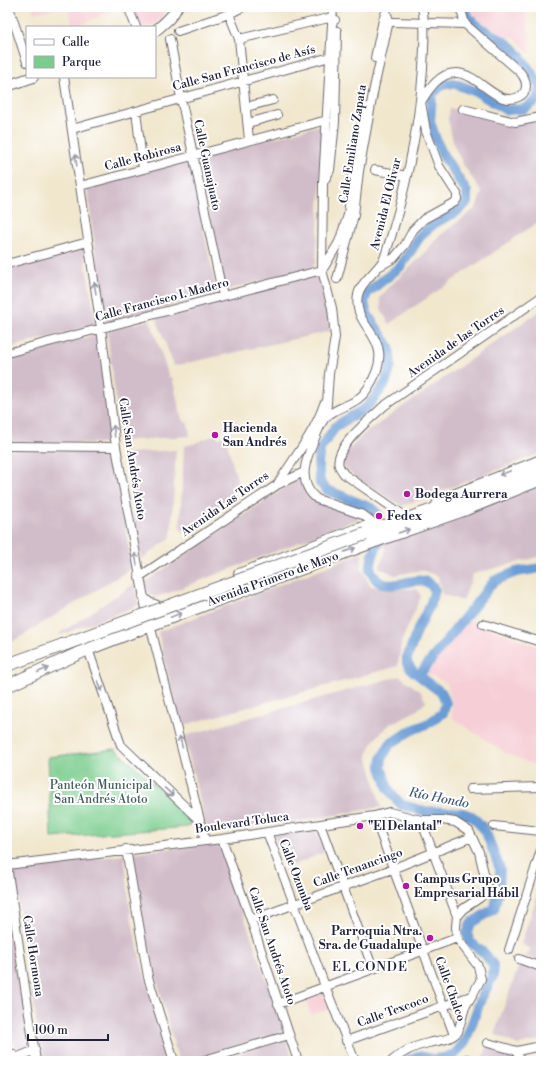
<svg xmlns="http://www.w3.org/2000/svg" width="548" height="1068" viewBox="0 0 548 1068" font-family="'Libre Bodoni',serif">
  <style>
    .built { fill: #f6cfd6 }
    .industrial { fill: #d1bdc9 }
    .green { fill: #7bcd8e; stroke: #4e7864 }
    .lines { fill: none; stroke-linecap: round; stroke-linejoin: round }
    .river { stroke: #6b9cd5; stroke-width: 10 }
    .minor-casing { stroke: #6a676e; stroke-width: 10 }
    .major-casing { stroke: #6a676e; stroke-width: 12 }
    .highway-casing { stroke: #6a676e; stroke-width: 14 }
    .minor { stroke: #fff; stroke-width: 8 }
    .major { stroke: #fff; stroke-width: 10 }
    .highway { stroke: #fff; stroke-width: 12 }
    .highway-bridge-casing { stroke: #6a676e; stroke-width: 14; stroke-linecap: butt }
    .highway-bridge { stroke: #fff; stroke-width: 12 }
    .oneway { stroke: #9c9ca7 }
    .poi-dot { fill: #b5179e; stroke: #fff; stroke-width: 1.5 }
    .labels { text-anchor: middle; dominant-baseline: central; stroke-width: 4; stroke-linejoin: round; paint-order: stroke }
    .street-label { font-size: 12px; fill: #22223b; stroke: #fff }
    .poi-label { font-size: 12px; font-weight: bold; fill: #22223b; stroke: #fff; text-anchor: start }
    .park-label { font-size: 12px; fill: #415e58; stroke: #fff }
    .water-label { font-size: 13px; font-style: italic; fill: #435980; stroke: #fff }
    .neighbourhood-label { font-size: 13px; letter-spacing: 1px; fill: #22223b; stroke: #fff }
  </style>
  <rect width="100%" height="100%" fill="#fff"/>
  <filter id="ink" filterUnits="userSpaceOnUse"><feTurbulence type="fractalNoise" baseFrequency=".025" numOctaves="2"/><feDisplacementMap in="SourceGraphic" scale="8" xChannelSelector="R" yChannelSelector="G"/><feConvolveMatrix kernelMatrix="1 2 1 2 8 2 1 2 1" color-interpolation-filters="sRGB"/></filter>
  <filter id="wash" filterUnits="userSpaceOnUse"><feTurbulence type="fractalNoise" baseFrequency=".012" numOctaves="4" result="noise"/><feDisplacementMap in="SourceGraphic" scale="16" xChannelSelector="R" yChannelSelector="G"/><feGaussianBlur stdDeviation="0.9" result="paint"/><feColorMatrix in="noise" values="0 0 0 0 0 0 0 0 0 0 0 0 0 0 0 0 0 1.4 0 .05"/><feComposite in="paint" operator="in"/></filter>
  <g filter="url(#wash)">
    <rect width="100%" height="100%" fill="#f1e7cd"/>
    <path class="built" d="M32 7H122L74 27 66 7 34 13Z
      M126 7H171L161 19 150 27H133Z
      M472 7H525L530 43 528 53 516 39 506 36 476 18 471 12Z
      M468 620 541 648V768L506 753 452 718V704L447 683 424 672Z
      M323 993 330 1009 311 1015 305 999Z"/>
    <path class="industrial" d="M450 109H463L484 117 539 119 541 132V220L389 324 381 309 380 298 389 287 423 255 438 237 476 208 482 192 464 166 454 146 448 119Z
      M324 124 316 263 310 269 225 290 197 159Z
      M189 160 217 294 105 323 87 187Z
      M83 248 96 325 7 348V269Z
      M319 274 326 301 331 331 174 366 156 318Z
      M541 310V453L402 506 356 478 341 464 347 452 364 434Z
      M150 320 169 377H172L182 420 188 424 190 436 121 441 107 331Z
      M98 334 111 443 7 442V359Z
      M215 435 219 438 225 436 240 490 183 531 180 529 184 446 193 444Z
      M7 450 113 451 132 568 7 645Z
      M176 450 171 537 141 560 124 453Z
      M299 478 308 495 363 517 166 594 155 597 149 593 144 585 145 582Z
      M541 481V556L473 574 463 601 442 594 438 576 422 570 395 575 379 568 386 550 383 543Z
      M362 553 361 567 370 586 402 589H417L421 596 401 643 398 666 184 725 180 724 158 632Z
      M134 584 139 605 60 635 59 634Z
      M399 676 420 691 426 702 416 711 390 724 374 740 367 755 381 807 301 821 209 831 207 829 184 736Z
      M315 829 325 852 286 868 274 836 276 834Z
      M215 843 220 847 284 1031 191 1060 178 1059 142 924 131 853Z
      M124 855 131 916 141 962 168 1058 155 1061H47L44 1058 36 1021 25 941 12 868Z
      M541 885V962L525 956 531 949 521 944Z
      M7 890 31 1046 23 1050 7 1041Z
      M520 963 541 971V1040L518 1045 494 1034Z
      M286 1040 294 1061H214Z
      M488 1044 512 1053 514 1061H482Z"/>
    <path class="green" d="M115 749C143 772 168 796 192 823L188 827 51 838 48 757Z"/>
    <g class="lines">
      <path class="river" d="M378 514 371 508 327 490 320 483 318 462 320 449 336 426 367 407 385 384 391 365 389 346 369 317 366 311 364 302 367 293 401 266 421 235 435 223 459 210 467 202V192L443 155 437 142 430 122 432 94 442 85 453 83 477 92 506 110 524 109 537 100 540 86C532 73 523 60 513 48 502 37 464 25 465 7
        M379 542 373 555 370 569C372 572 374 577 377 580 391 593 415 574 429 583 431 585 433 588 435 590L430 605 418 629 407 658V663L413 671 442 693 446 703 443 713 429 723 410 731 390 744 382 758 381 767 388 788 395 798 402 805 425 811 463 813 473 817 485 830 500 869 499 889 494 909 471 923 467 934 470 942 485 954 493 965V976L481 999 466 1040 455 1054 444 1058 433 1059 418 1056 406 1061
        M419 675 494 581 516 572 541 568"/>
    </g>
  </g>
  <g filter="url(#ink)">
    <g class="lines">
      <g class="minor-casing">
        <path id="minor" d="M9 7 27 62
          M540 7 541 11
          M129 9 136 27
          M229 14 239 39 249 140
          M393 22 465 24
          M178 31 229 14 243 7
          M170 39 181 98 223 296
          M239 39 333 17 335 20
          M375 58 383 20 386 12
          M64 77 101 328 116 447 146 609 205 840
          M246 107 273 100
          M463 109 515 122 541 117
          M136 111 143 169
          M248 123 277 115
          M72 129 330 57
          M375 170 407 176
          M324 181 330 170 335 122 337 31
          M80 186 327 120
          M7 264 88 242
          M380 266 394 258 405 245 413 230 424 219 455 202 457 199V194L439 166 426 131 421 102C429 89 440 72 457 73 474 74 488 93 503 98 512 101 526 97 526 86 526 80 524 77 520 72L465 24 460 7
          M323 269 339 242 348 215 353 168 365 107
          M337 279 354 215 359 171 374 88 389 21 385 7
          M7 353 322 270
          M326 417 329 374 335 337 332 308 322 270 323 183 333 7
          M7 446 116 447
          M277 485 304 472
          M433 510 438 501 443 498 541 459
          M409 519 344 474C343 472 340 469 339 466 333 448 372 417 384 406L541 297
          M375 524 363 515 317 499C296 482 306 458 315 438 318 431 321 422 326 417 339 405 357 406 368 388 401 336 351 331 358 295 360 283 377 271 384 259 404 199 419 130 423 68 424 47 426 27 422 7
          M139 577 277 485C293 459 314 434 324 404
          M143 596 149 602 157 605
          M483 624 541 642
          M88 649 121 745 200 821
          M470 789 541 787
          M374 816 454 1035
          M421 820 457 916
          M320 824 373 969
          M494 826 541 831
          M267 832 325 986 355 1061
          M222 839 251 920 298 1061
          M126 849 148 977 174 1061
          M7 865 222 839 374 816 389 812 421 820H442L455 822 469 831 479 852 487 886 485 892 481 897 463 909 457 916 456 927 457 938 478 966 481 979 473 994 465 1007 458 1032C449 1041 440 1040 428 1043 415 1046 402 1052 392 1061
          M7 866 36 1061
          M251 920 392 869 472 837
          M509 950 541 850
          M519 959 541 967
          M278 1004 457 938
          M346 1041 471 996
          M488 1043 517 1051 541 1046
          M517 1051 520 1061
          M18 1057 35 1050
          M201 1061 289 1035
          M461 1061 467 1059"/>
      </g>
      <g class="major-casing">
        <path id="major" d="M155 31C163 24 173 17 177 7
          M7 86 33 77
          M239 574 357 529 375 524 386 525"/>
      </g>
      <g class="highway-casing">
        <path id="highway" d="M365 534 450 504 541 468
          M7 665 63 645
          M7 686 88 649 150 625 367 544 466 509 541 479
          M7 1053 19 1061"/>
      </g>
      <use href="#minor" class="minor"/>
      <use href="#major" class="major"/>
      <use href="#highway" class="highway"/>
      <g class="highway-bridge-casing">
        <path id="highway-bridge" d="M63 645 365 534"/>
      </g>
      <use href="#highway-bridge" class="highway-bridge"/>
    </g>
    <defs><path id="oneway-shaft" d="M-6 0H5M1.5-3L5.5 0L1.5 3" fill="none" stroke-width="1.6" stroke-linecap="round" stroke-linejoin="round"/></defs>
    <g class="oneway">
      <use href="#oneway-shaft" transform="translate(76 160) rotate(-98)"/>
      <use href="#oneway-shaft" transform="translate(95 288) rotate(-99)"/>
      <use href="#oneway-shaft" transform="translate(114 431) rotate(-97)"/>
      <use href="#oneway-shaft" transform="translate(505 473) rotate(159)"/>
      <use href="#oneway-shaft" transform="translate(404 531) rotate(-19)"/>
      <use href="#oneway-shaft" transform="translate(350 550) rotate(-20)"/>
      <use href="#oneway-shaft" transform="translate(136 559) rotate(-100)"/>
      <use href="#oneway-shaft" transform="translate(176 615) rotate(-21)"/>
      <use href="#oneway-shaft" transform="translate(43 670) rotate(-24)"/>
      <use href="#oneway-shaft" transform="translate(100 686) rotate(71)"/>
      <use href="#oneway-shaft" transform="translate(181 742) rotate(-104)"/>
      <use href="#oneway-shaft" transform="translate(169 792) rotate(43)"/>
    </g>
  </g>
  <g class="poi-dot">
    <circle cx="215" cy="435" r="4"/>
    <circle cx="407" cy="494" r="4"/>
    <circle cx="379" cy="516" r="4"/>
    <circle cx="360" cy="826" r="4"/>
    <circle cx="406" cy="886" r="4"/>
    <circle cx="430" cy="938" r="4"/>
  </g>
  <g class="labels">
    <g class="street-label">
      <text transform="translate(244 68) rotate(-15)">Calle San Francisco de Asís</text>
      <text transform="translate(353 144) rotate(-81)">Calle Emiliano Zapata</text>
      <text transform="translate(143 157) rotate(-15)">Calle Robirosa</text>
      <text transform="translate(207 165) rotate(78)">Calle Guanajuato</text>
      <text transform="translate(386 204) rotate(-76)">Avenida El Olivar</text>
      <text transform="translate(162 300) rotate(-15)">Calle Francisco I. Madero</text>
      <text transform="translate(456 342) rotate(-35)">Avenida de las Torres</text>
      <text transform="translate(132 459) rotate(81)">Calle San Andrés Atoto</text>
      <text transform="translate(225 504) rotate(-35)">Avenida Las Torres</text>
      <text transform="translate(273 579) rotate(-20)">Avenida Primero de Mayo</text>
      <text transform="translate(242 823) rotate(-8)">Boulevard Toluca</text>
      <text transform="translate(358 868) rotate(-20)">Calle Tenancingo</text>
      <text transform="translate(296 875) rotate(69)">Calle Ozumba</text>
      <text transform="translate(272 946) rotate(71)">Calle San Andrés Atoto</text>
      <text transform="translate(33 956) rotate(81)">Calle Hormona</text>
      <text transform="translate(450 989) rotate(70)">Calle Chalco</text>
      <text transform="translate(393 1011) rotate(-20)">Calle Texcoco</text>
    </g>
    <g class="poi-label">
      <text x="223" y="428">Hacienda<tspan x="223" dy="14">San Andrés</tspan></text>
      <text x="415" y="494">Bodega Aurrera</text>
      <text x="387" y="516">Fedex</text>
      <text x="368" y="826">"El Delantal"</text>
      <text x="414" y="879">Campus Grupo<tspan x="414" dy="14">Empresarial Hábil</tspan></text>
      <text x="422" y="931" text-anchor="end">Parroquia Ntra.<tspan x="422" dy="14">Sra. de Guadalupe</tspan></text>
    </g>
    <g class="park-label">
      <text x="101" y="785">Panteón Municipal<tspan x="101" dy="14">San Andrés Atoto</tspan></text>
    </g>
    <g class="water-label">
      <text transform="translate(439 798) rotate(11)">Río Hondo</text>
    </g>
    <g class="neighbourhood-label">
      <text x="370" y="967">EL CONDE</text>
    </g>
  </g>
  <rect width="548" height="1068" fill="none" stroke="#fff" stroke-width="24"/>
  <rect x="26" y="26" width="130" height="52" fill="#ffffff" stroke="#a7a7b1"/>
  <rect x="34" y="39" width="20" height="6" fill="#ffffff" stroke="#a7a7b1"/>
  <text x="62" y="46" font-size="12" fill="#22223b">Calle</text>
  <rect x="34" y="56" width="20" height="12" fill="#7bcd8e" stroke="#a7a7b1"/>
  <text x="62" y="66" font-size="12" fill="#22223b">Parque</text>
  <path d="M28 1034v6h80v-6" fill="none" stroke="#22223b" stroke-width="2"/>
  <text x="34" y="1034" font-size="12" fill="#22223b" stroke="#ffffff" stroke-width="3" paint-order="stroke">100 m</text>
</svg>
